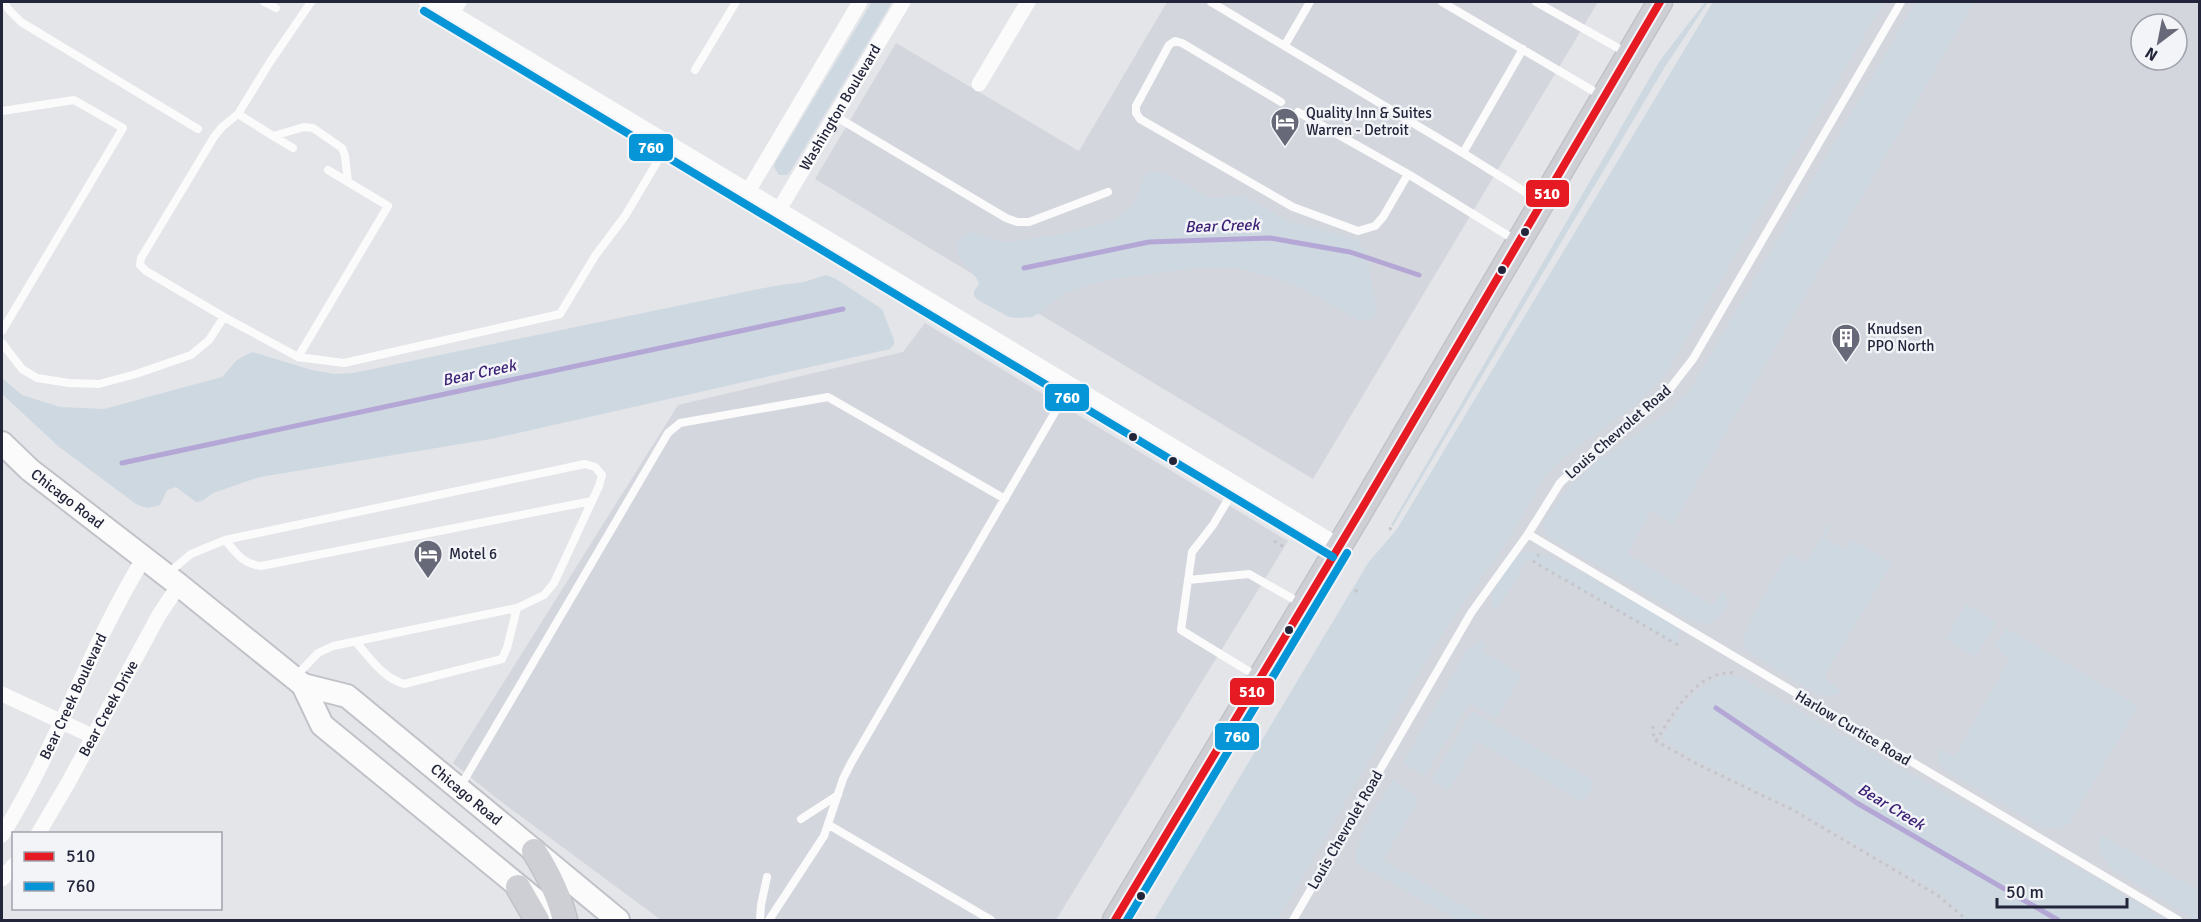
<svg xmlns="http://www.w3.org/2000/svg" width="2201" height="922" viewBox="0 0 2201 922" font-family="Signika,sans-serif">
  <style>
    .built { fill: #d4d6dd; fill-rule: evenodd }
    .green { fill: #cdd8e1 }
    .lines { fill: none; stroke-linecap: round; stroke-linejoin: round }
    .stream { stroke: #b4a7d6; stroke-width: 5 }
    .secondary-casing { stroke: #c0c2c8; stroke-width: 26 }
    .primary-casing { stroke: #c1c2c8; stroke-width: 27 }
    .path { stroke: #c5c6cc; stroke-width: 3; stroke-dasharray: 3 4.5; stroke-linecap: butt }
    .service { stroke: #fbfbfc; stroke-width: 8 }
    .minor { stroke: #fbfbfc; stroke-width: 15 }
    .tertiary { stroke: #fbfbfc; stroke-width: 20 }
    .secondary { stroke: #fbfbfc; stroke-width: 22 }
    .primary { stroke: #cecfd5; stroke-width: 24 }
    .bus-1-casing { stroke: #f2f4f8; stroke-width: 12 }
    .bus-2-casing { stroke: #f2f4f8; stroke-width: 12 }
    .bus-1 { stroke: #e51a23; stroke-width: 8 }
    .bus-2 { stroke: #0696d7; stroke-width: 8 }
    .bus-dot { fill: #23263b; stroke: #f2f4f8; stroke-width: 2 }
    .labels { text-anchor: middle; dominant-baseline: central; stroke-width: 5; stroke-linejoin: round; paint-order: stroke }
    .street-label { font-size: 15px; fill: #23263b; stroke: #f2f4f8 }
    .poi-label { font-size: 15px; fill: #23263b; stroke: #f2f4f8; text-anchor: start }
    .water-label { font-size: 16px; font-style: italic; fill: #3a1f74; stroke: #f2f4f8 }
    .line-badge { stroke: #f2f4f8; stroke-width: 2 }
    .badge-label { font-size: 16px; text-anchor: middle; font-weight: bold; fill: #fff }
  </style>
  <rect width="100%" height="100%" fill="#e4e5e9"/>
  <path class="built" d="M1167 2H1598L1313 479 815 179 896 43 1079 151Z
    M1713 2H2199V920H1168ZM2141 24H2177V60H2141Z
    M925 323 1288 541 1056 920H661L495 797 453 763 678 405 903 352Z"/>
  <path class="green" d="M872 2H892L790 172 787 175H779L774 167 775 163Z
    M1705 2H1708L1666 65 1393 526 1391 525 1659 62Z
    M1713 2H1884L1665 375 1636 404 1568 454 1555 465 1544 478 1510 537 1438 640 1278 920H1154L1368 563 1397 529Z
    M1916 2H1974L1673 524 1650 511 1627 554 1713 606 1723 590 1728 602 1722 614 1708 625 1693 621 1547 536 1543 524 1568 488 1596 462 1667 413 1692 387Z
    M1151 171 1162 172 1210 198 1243 196 1290 222 1348 237 1359 242 1367 255 1376 308 1375 316 1368 321 1359 320 1294 284 1242 269 1203 267 1113 279 1083 287 1064 293 1040 313 1032 317 1016 318 1009 317 978 300 974 296V291L979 284C977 271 945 254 962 238 966 235 969 233 974 232L994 240 1009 242 1068 233 1114 220 1131 208 1137 198 1144 176Z
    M826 275 836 279 882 309 894 340V344L890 349 491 439 260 477 213 493 202 501 196 502 176 487 167 490 160 505 147 508 136 504 58 446 2 394V378L22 395 60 407 104 409 222 377 237 360 252 352 312 370 334 374 353 373 774 286 804 282Z
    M1828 525 1831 526 1825 538 1845 550 1852 540 1892 563 1826 673 1825 677 1827 681 1843 692 1828 697 1817 694 1753 655 1746 649 1743 640 1752 617 1788 553 1806 563Z
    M1533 551 1567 564 1673 624 1679 629 1678 645 1528 558 1496 612 1491 605 1492 594 1506 568 1521 553Z
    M1966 604 1996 623 1975 657 1946 639Z
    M2006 628 2138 706 2069 824 2056 829 2044 828 1948 772C1939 766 1937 758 1939 748L1955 757 2009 659 1995 646Z
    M1479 641 1486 643 1482 651 1522 675 1496 718 1470 703 1424 776 1403 763 1467 650Z
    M1726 675H1732L1745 680 2099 880 2166 920H1957L1963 914 1940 893 1794 808 1694 759 1662 739C1677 713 1696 683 1726 675Z
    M1472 711 1595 782 1583 802 1477 741 1448 791 1432 780Z
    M1393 780 1419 799 1383 860 1488 920H1457L1357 863C1352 838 1381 802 1393 780Z
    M2099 834 2199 891V920H2196L2112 869 2099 852Z"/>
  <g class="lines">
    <path class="stream" d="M1024 268 1149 242 1270 238 1350 252 1419 275
      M122 463 843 309
      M1716 708 1857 803 2058 920"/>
    <g class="secondary-casing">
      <g id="secondary">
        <path id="s4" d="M2 443 30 470 179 585 303 685 322 725 560 920"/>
        <path id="s5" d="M303 685 347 696 618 920"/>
      </g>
    </g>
    <g class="primary-casing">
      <path id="primary" d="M534 851C548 873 559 895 565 920
        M518 887 537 920
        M1115 920 1361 510 1660 2"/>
    </g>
    <path class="path" d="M1389 528 1394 531
      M1274 541 1284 547
      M1539 554 1534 562 1678 645
      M1355 590 1358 592
      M1653 726 1654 740 1697 764 1793 810 1937 895 1967 920
      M1656 741C1674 712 1698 668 1737 673"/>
    <path class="service" d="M4 2 9 10 21 22 198 129
      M264 2 276 8
      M1211 2 1463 153 1541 202
      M1442 2 1600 95
      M1536 2 1625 52
      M1285 45 1310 2
      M695 70 736 2
      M1281 102 1182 43 1175 41 1169 45 1136 106V113L1140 119 1293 207 1358 231 1375 226 1383 217 1408 174
      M2 111 74 100 123 128 2 331
      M1298 112 1408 174 1515 240
      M238 114 273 136 304 127 313 128 342 148 345 156 348 182 388 206 298 357
      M835 116 1006 218 1017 222H1029L1108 192
      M273 136 293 148
      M1463 153 1523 49
      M328 170 348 182
      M224 317 146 271 140 265 141 258 214 137 222 127 238 114 270 62 311 2
      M2 343 22 369 37 378 69 383 99 384 136 374 191 355 209 340 224 317 298 357 344 363 560 314 595 256 625 216 666 147
      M1235 488 1213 525 1192 552 1181 630 1258 677
      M1528 534 2178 920
      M225 540C236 553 243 564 261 566L592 501
      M167 574 191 554 225 540 585 464 595 467 602 475 599 486 554 583 544 595 517 608 333 646 318 653 295 677
      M1188 580 1249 574 1300 603
      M356 642C370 658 383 678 404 684L502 659 507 648 517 608
      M460 787 668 433 680 423 828 397 1005 499
      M801 819 838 795
      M829 825 991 920
      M760 920 761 905 767 877
      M769 920 824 836 843 779 851 763 1069 388
      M1293 920 1471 613 1528 534 1560 483 1595 450 1648 410 1665 395 1693 359 1901 2"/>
    <g class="minor">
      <path d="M451 15 459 2"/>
      <path d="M979 84 1028 2"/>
      <path d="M747 193 860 2"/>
      <path id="s1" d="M777 213 903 2"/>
      <path d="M2 694 92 736"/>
      <path id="s2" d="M38 834 68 783 159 615 179 585"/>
      <path id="s3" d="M2 835C57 747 89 647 144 558"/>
      <path d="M2 879 14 865"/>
    </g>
    <path class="tertiary" d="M429 2 1338 548"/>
    <use href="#secondary" class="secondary"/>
    <use href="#primary" class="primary"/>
    <g class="bus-1-casing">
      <path id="bus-1" d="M1115 920 1361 510 1660 2"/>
    </g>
    <g class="bus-2-casing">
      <path id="bus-2" d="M424 11 1333 557
        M1127 920 1347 553"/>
    </g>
    <use href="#bus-1" class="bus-1"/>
    <use href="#bus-2" class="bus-2"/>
  </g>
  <defs>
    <g id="hotel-pin" transform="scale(1.5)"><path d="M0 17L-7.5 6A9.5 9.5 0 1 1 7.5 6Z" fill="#676978" stroke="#f2f4f8"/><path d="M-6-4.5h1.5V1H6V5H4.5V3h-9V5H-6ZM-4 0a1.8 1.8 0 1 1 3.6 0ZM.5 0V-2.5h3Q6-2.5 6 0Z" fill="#fff"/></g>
    <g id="building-pin" transform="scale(1.5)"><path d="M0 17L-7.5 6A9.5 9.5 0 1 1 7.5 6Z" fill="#676978" stroke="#f2f4f8"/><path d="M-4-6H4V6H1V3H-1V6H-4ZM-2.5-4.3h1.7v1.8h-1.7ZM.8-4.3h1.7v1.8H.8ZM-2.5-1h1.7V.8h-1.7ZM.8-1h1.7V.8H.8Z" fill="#fff"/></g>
  </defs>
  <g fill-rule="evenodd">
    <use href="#hotel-pin" x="1285" y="122"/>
    <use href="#building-pin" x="1846" y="338"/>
    <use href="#hotel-pin" x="428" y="554"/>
  </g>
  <g class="bus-dot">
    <circle cx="1525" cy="232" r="5"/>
    <circle cx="1502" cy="270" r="5"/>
    <circle cx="1133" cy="437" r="5"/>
    <circle cx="1173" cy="461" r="5"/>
    <circle cx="1289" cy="630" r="5"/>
    <circle cx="1141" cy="896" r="5"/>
  </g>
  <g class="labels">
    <g class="street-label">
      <text stroke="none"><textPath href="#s1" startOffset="123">Washington Boulevard</textPath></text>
      <text transform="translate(1618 432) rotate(-41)">Louis Chevrolet Road</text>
      <text stroke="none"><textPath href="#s4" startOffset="86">Chicago Road</textPath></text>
      <text stroke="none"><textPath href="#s3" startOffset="156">Bear Creek Boulevard</textPath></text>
      <text stroke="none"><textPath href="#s2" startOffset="144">Bear Creek Drive</textPath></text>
      <text transform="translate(1853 728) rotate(31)">Harlow Curtice Road</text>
      <text stroke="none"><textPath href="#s5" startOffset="200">Chicago Road</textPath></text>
      <text transform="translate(1345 830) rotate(-60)">Louis Chevrolet Road</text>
    </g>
    <g class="poi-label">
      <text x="1306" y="113">Quality Inn &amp; Suites<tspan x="1306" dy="17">Warren - Detroit</tspan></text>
      <text x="1867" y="329">Knudsen<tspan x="1867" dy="17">PPO North</tspan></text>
      <text x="449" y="554">Motel 6</text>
    </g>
    <g class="water-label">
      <text transform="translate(1222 226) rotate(-2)">Bear Creek</text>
      <text transform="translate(479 373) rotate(-12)">Bear Creek</text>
      <text transform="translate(1891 807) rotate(31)">Bear Creek</text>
    </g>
  </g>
  <g class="line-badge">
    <rect x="628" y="133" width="46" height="29" rx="6" fill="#0696d7"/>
    <rect x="1525" y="179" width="45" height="29" rx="6" fill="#e51a23"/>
    <rect x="1044" y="383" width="46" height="29" rx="6" fill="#0696d7"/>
    <rect x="1229" y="677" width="46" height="29" rx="6" fill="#e51a23"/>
    <rect x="1214" y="722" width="46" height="29" rx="6" fill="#0696d7"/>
  </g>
  <g class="badge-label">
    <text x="651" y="153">760</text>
    <text x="1547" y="199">510</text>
    <text x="1067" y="403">760</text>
    <text x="1252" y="697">510</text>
    <text x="1237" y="742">760</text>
  </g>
  <rect width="2201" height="922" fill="none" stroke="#23263b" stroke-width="6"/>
  <rect x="12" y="832" width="210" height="78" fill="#f2f4f8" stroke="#9fa2ac" stroke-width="1.5"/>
  <rect x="24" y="852" width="30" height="9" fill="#e51a23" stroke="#9fa2ac" stroke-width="1.5"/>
  <text x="66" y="862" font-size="18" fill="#23263b">510</text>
  <rect x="24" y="882" width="30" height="9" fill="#0696d7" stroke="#9fa2ac" stroke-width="1.5"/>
  <text x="66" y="892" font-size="18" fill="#23263b">760</text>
  <g transform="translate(2159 42) rotate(212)"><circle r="28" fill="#f2f4f8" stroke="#9fa2ac" stroke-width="1.5"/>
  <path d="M0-4.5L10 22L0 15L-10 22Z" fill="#676978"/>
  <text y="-9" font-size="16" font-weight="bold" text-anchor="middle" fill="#23263b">N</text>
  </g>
  <path d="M1997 898v9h130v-9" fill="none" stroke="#23263b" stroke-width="3"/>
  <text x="2006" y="898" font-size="18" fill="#23263b" stroke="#f2f4f8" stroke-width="4.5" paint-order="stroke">50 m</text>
</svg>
